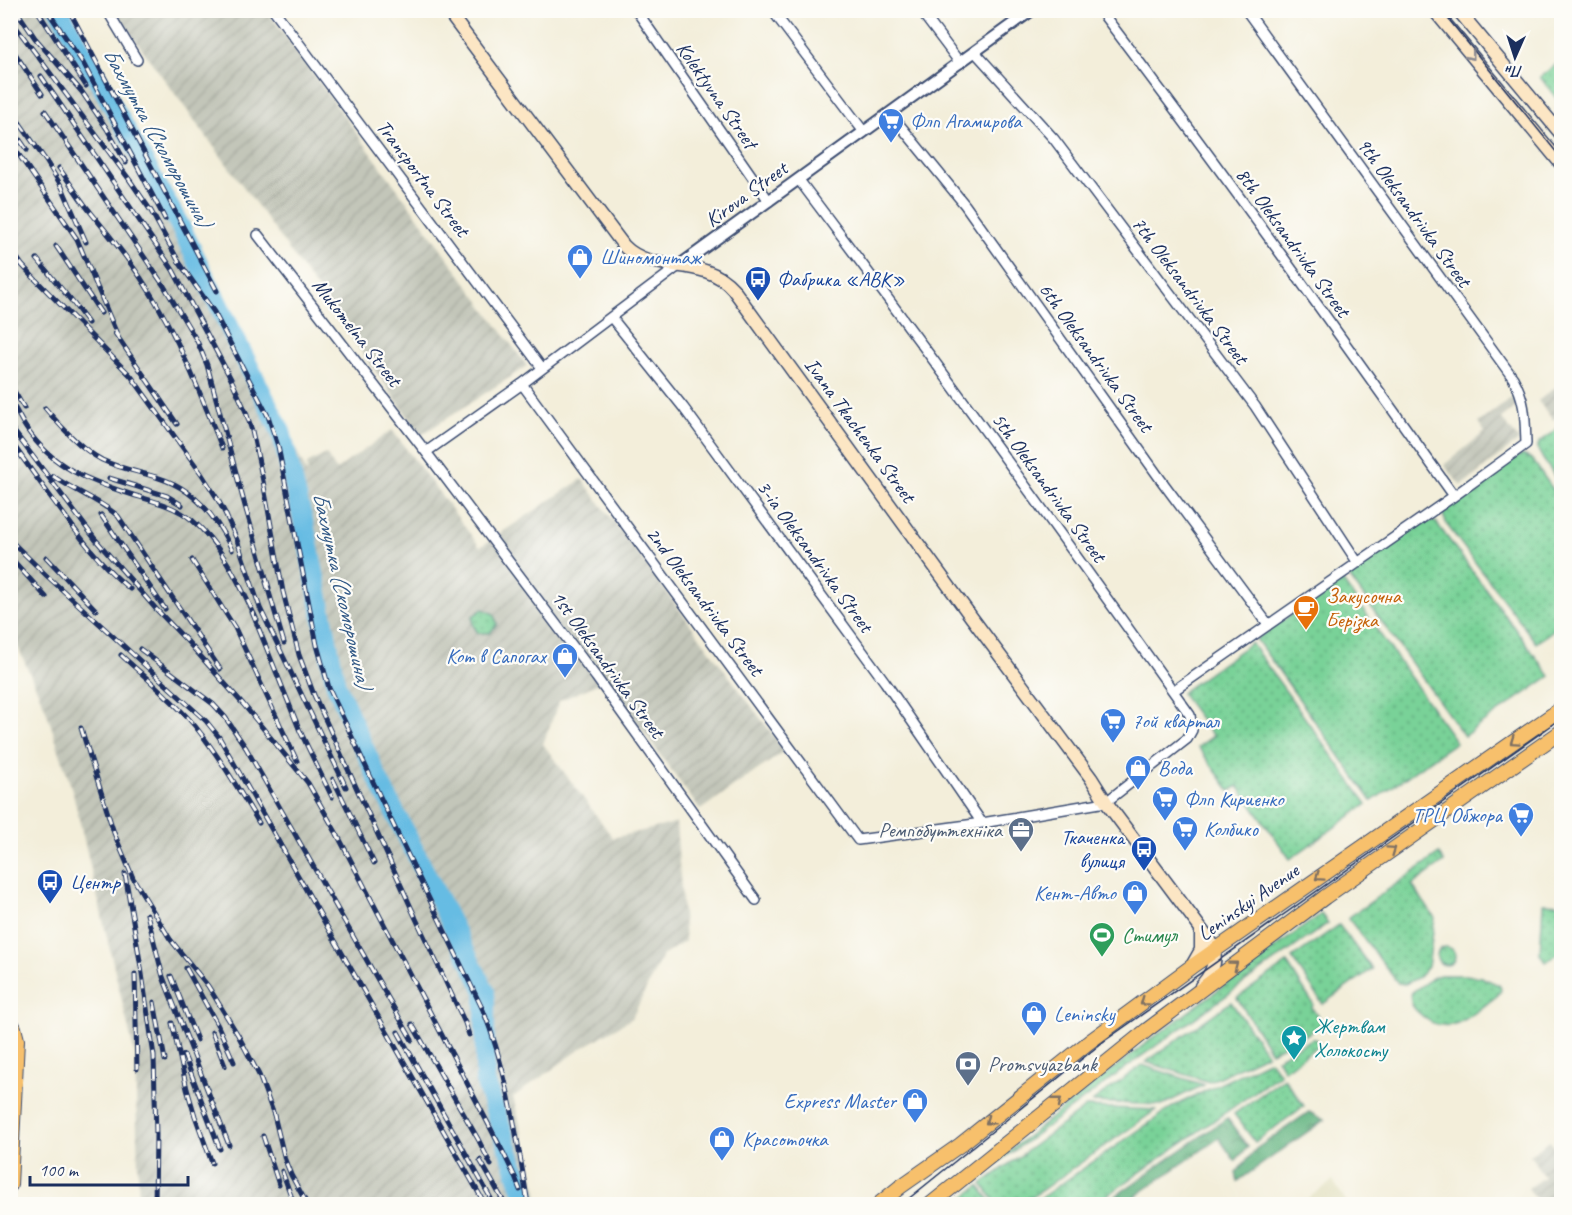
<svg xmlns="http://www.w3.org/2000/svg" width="1572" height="1215" viewBox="0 0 1572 1215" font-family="Caveat,sans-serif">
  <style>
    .built { fill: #dfddbb }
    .industrial { fill: url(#industrial-furrows) }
    .grass { fill: url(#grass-dots); stroke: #4a807b; stroke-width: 1.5 }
    .forest { fill: url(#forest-crowns); stroke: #3e726f; stroke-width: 1.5 }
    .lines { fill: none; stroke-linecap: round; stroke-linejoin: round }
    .river { stroke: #66bce3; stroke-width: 20 }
    .minor-casing { stroke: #3b4c71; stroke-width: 12 }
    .tertiary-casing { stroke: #3b4c71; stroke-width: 14 }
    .secondary-casing { stroke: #3b4c71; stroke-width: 15 }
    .primary-casing { stroke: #3b4c71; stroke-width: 16 }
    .minor { stroke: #fff; stroke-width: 9 }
    .tertiary { stroke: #fff; stroke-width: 10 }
    .secondary { stroke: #fce6c4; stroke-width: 12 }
    .primary { stroke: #f7c06c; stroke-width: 14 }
    .tram { stroke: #1b2f5e; stroke-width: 1.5 }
    .rail-casing { stroke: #1b2f5e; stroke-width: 5 }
    .rail { stroke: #fdfcf7; stroke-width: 3; stroke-dasharray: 9; stroke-linecap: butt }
    .oneway { stroke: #8c8a91 }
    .oneway2 { stroke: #7e7064 }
    .labels { text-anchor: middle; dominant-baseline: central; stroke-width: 4.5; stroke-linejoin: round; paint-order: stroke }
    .street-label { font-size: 21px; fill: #1b2f5e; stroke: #fdfcf7 }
    .shop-label { font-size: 21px; fill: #366cbe; stroke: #fdfcf7; text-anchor: start }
    .transit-label { font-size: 21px; fill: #164399; stroke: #fdfcf7; text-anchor: start }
    .food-label { font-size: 21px; fill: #c56008; stroke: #fdfcf7; text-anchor: start }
    .service-label { font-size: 21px; fill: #4e5e75; stroke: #fdfcf7; text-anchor: end }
    .leisure-label { font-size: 21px; fill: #27864d; stroke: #fdfcf7; text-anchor: start }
    .culture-label { font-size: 21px; fill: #0d838f; stroke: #fdfcf7; text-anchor: start }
    .water-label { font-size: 22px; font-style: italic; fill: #325986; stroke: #fdfcf7 }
  </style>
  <defs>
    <pattern id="industrial-furrows" width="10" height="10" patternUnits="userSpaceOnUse" patternTransform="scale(1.5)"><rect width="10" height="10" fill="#c3c6b9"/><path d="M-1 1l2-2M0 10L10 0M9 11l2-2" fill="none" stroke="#a7aaa1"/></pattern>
    <pattern id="grass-dots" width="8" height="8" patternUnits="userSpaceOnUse" patternTransform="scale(1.5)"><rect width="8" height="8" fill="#79d298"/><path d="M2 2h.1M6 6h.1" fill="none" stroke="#62ab7f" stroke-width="1.8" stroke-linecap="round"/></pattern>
    <pattern id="forest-crowns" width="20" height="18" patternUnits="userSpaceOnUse" patternTransform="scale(1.5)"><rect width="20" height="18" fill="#62b480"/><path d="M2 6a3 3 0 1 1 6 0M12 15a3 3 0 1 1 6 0" fill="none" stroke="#50936c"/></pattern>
  </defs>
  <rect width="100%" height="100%" fill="#fdfcf7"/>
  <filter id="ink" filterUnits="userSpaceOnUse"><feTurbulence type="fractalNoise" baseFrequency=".0167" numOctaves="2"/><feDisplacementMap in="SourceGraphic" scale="12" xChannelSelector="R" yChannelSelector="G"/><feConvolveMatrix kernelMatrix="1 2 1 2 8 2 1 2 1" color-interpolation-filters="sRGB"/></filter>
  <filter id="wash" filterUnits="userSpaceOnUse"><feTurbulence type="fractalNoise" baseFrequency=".008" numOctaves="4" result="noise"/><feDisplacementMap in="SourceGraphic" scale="24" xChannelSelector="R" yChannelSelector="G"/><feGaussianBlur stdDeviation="1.35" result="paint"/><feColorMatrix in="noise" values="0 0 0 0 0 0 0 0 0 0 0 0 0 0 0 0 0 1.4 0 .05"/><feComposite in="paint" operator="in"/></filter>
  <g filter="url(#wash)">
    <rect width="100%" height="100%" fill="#f3eeda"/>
    <path class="built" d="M1333 1181 1348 1204H1299Z"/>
    <path class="industrial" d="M10 11H65L176 200 308 475 307 464 326 454 336 470 392 430 480 547 582 479 785 751 700 810 606 680 559 701 543 744 613 838 676 823 685 941 662 956 632 1018 582 1048 513 1097 540 1204H139L135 1056 73 793 45 707 11 632Z
      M114 11H267L527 366 421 435 262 212Z
      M1561 383V414L1553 420 1538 401Z
      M1515 395 1521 402 1501 418 1519 440 1461 486 1444 465 1485 432 1478 423Z
      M1550 1141 1561 1159V1204H1540L1528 1188 1544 1177 1530 1155Z"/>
    <path class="grass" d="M1561 61V104L1540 77Z
      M1561 426V485L1543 459 1537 448 1539 443Z
      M1523 455 1532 459 1561 501V624L1536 643 1447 525 1443 515 1446 506 1516 457Z
      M1428 521 1436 522 1441 529 1550 676 1464 736 1348 575 1421 524Z
      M1342 580 1456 742 1372 801 1256 639Z
      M483 609 494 614 497 624 490 633H478L473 625V616Z
      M1251 643 1367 804 1290 859 1238 786 1230 791 1198 747 1213 736 1181 693Z
      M1439 854 1444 862 1412 885 1435 918 1428 967 1419 977 1405 984 1398 983 1348 918Z
      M1543 903 1562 904 1561 951 1546 962 1540 954Z
      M1321 914 1328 923 1139 1058 980 1176V1174L1146 1043Z
      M1339 925 1372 969 1323 1004 1292 958Z
      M1437 956a9 9 0 1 1 18 0a9 9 0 1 1-18 0Z
      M1287 963 1313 1004 1312 1008 1322 1023 1311 1032 1271 1052 1237 998Z
      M1440 975H1465L1481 977 1499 985C1503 990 1500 992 1497 996 1472 1014 1448 1042 1419 1013 1413 1008 1409 1001 1411 993L1434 977Z
      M1231 1002 1267 1054 1209 1082 1146 1062Z
      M1312 1039H1315L1319 1041 1318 1046 1284 1070 1277 1058Z
      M1270 1060 1280 1074 1095 1204H1032L1174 1106Z
      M1142 1065 1204 1085 1162 1105 1092 1102Z
      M1284 1078 1304 1106 1255 1142 1234 1114Z
      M1086 1107 1156 1110 1022 1204H997L982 1184Z
      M979 1186 993 1204H955Z"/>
    <path class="forest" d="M1309 1112 1324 1120 1238 1181 1236 1173 1256 1149Z
      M1227 1118 1248 1147 1235 1161 1219 1138 1124 1204H1104Z"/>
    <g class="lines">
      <path class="river" d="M59 10 180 226 281 432 307 537 336 685 377 777 485 991V1081L525 1197"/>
    </g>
  </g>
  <g filter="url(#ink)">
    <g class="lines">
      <g class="minor-casing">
        <path id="minor" d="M107 10 137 60
          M274 10 542 368
          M636 10 769 201
          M772 10 864 132
          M920 10 960 63
          M1100 10C1222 170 1338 333 1454 496
          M975 52 1054 139 1255 406 1358 563
          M890 113 965 205 1161 480 1268 624
          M258 235 426 452 596 677 756 900
          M611 317 683 407 885 682 982 823
          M522 384 858 840 982 823 1106 802 1187 739 1192 730 1190 715C1062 535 932 356 799 180
          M426 452 522 384 680 265
          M1173 691 1454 496 1526 444C1525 419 1526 401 1513 378L1246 10"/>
      </g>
      <g class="tertiary-casing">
        <path id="tertiary" d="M680 265 1032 10"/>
      </g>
      <g class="secondary-casing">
        <path id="secondary" d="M447 10 624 246C653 276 703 254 733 289L972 618 1091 778 1106 802 1213 945C1218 961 1212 974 1201 986
          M1434 10 1562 165
          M1458 10 1562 135
          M1193 964 1201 950V929"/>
      </g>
      <g class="primary-casing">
        <path id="primary" d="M10 1021 14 1028 17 1040 10 1185
          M879 1204 900 1187 960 1145 1089 1042 1191 967 1562 708
          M931 1204 1147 1030 1325 897 1562 731"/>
      </g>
      <use href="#minor" class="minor"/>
      <use href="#tertiary" class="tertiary"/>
      <use href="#secondary" class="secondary"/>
      <use href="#primary" class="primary"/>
      <path class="tram" d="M1441 10 1562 159
        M902 1204 1103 1042 1562 718"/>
      <g class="rail-casing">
        <path id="rail" d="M16 10 35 38 82 92 107 129 126 163
          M37 10 86 86
          M47 10 83 63 165 219
          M69 10 217 291
          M10 19 129 179 151 211 179 262 214 312 268 416 278 446 317 645 329 688 391 820 483 1010C508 1072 517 1139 528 1204
          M10 46 42 94
          M41 76 173 270 231 379 246 412 252 431 263 481 283 592 299 655 314 695 415 916
          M10 109 46 161 62 187 86 242
          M45 111 164 286 197 341 207 365 245 506 269 588
          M10 126 27 150
          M10 142 77 239 119 339
          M59 168C68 180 76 193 85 205 106 232 128 257 146 286 178 336 200 392 222 448
          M56 246 101 313
          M10 248 22 265 35 279 131 376 201 473 217 498 225 513 237 540 260 608 346 787
          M37 259 74 304 88 323
          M115 333 177 424
          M10 384 24 408
          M10 400C16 409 20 419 26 428 53 468 89 481 133 495 153 501 175 506 192 520 222 545 240 585 257 620
          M45 408C61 427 80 448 102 460 121 469 140 472 159 478 195 489 217 518 232 550
          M10 426 95 539 156 609 187 641 243 704 308 783 337 834 504 1154 515 1177 520 1190
          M10 440C28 466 46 491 65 516 84 543 104 568 130 589
          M53 476C74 491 98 499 118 516L220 669
          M109 478 167 496 182 505
          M101 515 165 609
          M10 540 47 576 206 721 219 737 485 1204
          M10 557 46 597
          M46 557 96 610
          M192 560 235 628 297 761
          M266 582 284 643
          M252 612 300 731 332 797
          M140 649 213 704 225 717 246 748 412 1040
          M121 655C146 678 173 700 195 726 219 756 239 790 259 823
          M81 728 114 833 133 878 170 939 208 986 238 1035 259 1075 274 1115 285 1160 291 1175 307 1204
          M333 779 374 863
          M125 874 141 967 154 1056 156 1135 155 1204
          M411 908 465 1023 469 1035
          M147 914 163 977 229 1145
          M186 968 218 1026 234 1062
          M135 974 137 1069
          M171 976 197 1040
          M154 1002 165 1060
          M172 1023 187 1089 195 1116 212 1163
          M412 1024 478 1139 491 1165
          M212 1032 225 1066
          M398 1032 494 1204
          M184 1055 220 1149
          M263 1136 279 1185
          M480 1160 505 1204
          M282 1171 294 1204"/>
      </g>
      <use href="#rail" class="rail"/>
    </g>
    <defs><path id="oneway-chevron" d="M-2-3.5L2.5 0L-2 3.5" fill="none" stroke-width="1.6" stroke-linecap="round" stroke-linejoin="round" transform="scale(1.5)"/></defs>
    <use class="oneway" href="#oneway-chevron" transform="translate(1471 56) rotate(51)"/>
    <g class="oneway2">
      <use href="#oneway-chevron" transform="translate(1514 741) rotate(145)"/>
      <use href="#oneway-chevron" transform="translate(1392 850) rotate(-35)"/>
      <use href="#oneway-chevron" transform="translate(1319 877) rotate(145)"/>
      <use href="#oneway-chevron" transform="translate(1234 965) rotate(-37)"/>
      <use href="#oneway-chevron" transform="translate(1144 1002) rotate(144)"/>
      <use href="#oneway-chevron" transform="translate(1058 1101) rotate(-39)"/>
      <use href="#oneway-chevron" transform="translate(989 1121) rotate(142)"/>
    </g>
  </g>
  <defs>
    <g id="supermarket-pin" transform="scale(1.35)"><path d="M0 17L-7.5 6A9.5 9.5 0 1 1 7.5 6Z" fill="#3f7fe0" stroke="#fdfcf7"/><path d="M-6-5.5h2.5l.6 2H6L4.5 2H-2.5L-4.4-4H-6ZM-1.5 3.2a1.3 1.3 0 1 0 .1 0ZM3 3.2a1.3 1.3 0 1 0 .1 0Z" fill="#fff"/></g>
    <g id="shop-pin" transform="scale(1.35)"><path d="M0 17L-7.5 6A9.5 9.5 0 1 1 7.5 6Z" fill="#3f7fe0" stroke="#fdfcf7"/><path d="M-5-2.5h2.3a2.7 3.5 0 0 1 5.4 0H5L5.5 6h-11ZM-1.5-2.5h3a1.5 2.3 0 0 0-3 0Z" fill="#fff"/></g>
    <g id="bus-pin" transform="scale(1.35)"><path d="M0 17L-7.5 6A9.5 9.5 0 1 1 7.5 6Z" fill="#1a4fb4" stroke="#fdfcf7"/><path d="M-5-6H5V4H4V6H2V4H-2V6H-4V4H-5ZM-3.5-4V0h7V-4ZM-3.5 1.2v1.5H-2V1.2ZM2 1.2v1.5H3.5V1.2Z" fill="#fff"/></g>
    <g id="cafe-pin" transform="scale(1.35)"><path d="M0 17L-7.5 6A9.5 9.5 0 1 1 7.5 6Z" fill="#e8710a" stroke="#fdfcf7"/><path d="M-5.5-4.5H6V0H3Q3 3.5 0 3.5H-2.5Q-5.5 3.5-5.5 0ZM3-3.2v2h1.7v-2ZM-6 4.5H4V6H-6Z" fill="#fff"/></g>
    <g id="office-pin" transform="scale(1.35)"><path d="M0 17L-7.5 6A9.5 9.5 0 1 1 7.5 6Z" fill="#5c6f8a" stroke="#fdfcf7"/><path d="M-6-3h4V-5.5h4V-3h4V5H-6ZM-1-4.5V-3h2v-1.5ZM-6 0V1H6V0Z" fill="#fff"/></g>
    <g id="stadium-pin" transform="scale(1.35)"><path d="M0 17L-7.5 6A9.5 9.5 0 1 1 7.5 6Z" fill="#2e9e5b" stroke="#fdfcf7"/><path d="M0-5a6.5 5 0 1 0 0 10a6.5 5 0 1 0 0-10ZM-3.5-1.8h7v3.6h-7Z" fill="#fff"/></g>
    <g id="sight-pin" transform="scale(1.35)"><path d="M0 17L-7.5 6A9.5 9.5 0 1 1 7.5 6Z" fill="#0f9aa8" stroke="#fdfcf7"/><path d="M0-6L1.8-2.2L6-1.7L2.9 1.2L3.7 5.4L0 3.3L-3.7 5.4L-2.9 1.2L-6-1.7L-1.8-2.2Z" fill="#fff"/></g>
    <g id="bank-pin" transform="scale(1.35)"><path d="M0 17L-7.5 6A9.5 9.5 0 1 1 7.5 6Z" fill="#5c6f8a" stroke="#fdfcf7"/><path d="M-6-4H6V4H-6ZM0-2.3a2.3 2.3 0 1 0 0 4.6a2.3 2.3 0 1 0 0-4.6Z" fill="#fff"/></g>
  </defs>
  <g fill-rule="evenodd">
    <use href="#supermarket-pin" x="891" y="121"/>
    <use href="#shop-pin" x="580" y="257"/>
    <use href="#bus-pin" x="758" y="279"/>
    <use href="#cafe-pin" x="1306" y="608"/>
    <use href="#shop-pin" x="565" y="656"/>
    <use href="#supermarket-pin" x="1113" y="721"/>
    <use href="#shop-pin" x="1138" y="768"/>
    <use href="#supermarket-pin" x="1165" y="799"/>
    <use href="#supermarket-pin" x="1521" y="815"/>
    <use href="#supermarket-pin" x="1185" y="829"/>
    <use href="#office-pin" x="1021" y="830"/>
    <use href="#bus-pin" x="1144" y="849"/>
    <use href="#bus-pin" x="50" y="882"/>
    <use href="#shop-pin" x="1135" y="893"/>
    <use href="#stadium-pin" x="1102" y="935"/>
    <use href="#shop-pin" x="1034" y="1014"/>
    <use href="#sight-pin" x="1294" y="1038"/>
    <use href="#bank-pin" x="968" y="1064"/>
    <use href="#shop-pin" x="915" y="1101"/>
    <use href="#shop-pin" x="722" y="1139"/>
  </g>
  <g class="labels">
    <g class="street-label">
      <text transform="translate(717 95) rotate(55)">Kolektyvna Street</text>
      <text transform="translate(423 178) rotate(53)">Transportna Street</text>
      <text transform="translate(746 194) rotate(-36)">Kirova Street</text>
      <text transform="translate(1414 212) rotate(54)">9th Oleksandrivka Street</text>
      <text transform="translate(1293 242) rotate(54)">8th Oleksandrivka Street</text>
      <text transform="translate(1190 290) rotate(53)">7th Oleksandrivka Street</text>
      <text transform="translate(357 332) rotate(52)">Mukomelna Street</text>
      <text transform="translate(1096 357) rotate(54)">6th Oleksandrivka Street</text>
      <text transform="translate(860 430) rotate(54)">Ivana Tkachenka Street</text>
      <text transform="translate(1049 487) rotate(54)">5th Oleksandrivka Street</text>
      <text transform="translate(815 556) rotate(54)">3-ia Oleksandrivka Street</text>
      <text transform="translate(705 601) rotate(53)">2nd Oleksandrivka Street</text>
      <text transform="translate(608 664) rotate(54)">1st Oleksandrivka Street</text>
      <text transform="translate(1248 902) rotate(-35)">Leninskyi Avenue</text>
    </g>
    <g class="shop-label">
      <text x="910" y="121">Флп Агамирова</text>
      <text x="600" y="257">Шиномонтаж</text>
      <text x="546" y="656" text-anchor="end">Кот в Сапогах</text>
      <text x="1132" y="721">7ой квартал</text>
      <text x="1158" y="768">Вода</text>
      <text x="1184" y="799">Флп Кириенко</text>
      <text x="1502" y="815" text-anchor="end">ТРЦ Обжора</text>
      <text x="1204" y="829">Колбико</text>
      <text x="1116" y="893" text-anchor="end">Кент-Авто</text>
      <text x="1054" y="1014">Leninsky</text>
      <text x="896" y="1101" text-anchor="end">Express Master</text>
      <text x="742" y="1139">Красоточка</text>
    </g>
    <g class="transit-label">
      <text x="777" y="279">Фабрика «АВК»</text>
      <text x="1124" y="837" text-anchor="end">Ткаченка<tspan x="1124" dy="24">вулиця</tspan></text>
      <text x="70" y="882">Центр</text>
    </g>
    <g class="food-label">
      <text x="1326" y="596">Закусочна<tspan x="1326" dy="24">Берізка</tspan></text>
    </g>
    <g class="service-label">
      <text x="1002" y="830">Ремпобуттехніка</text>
      <text x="988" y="1064" text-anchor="start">Promsvyazbank</text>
    </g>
    <g class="leisure-label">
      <text x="1122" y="935">Стимул</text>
    </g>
    <g class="culture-label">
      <text x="1314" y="1026">Жертвам<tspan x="1314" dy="24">Холокосту</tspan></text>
    </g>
    <g class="water-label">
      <text transform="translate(157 137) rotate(61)">Бахмутка (Скоморошина)</text>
      <text transform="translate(342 590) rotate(77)">Бахмутка (Скоморошина)</text>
    </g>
  </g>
  <rect width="1572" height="1215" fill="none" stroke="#fdfcf7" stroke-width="36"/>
  <g transform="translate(1515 57) rotate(183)" stroke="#fdfcf7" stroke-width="4.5" paint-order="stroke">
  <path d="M0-4.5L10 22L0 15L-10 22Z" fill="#1b2f5e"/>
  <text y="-9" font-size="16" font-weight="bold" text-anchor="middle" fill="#1b2f5e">Пн</text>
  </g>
  <path d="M30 1176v9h158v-9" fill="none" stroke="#1b2f5e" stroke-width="3"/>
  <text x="39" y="1176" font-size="18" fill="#1b2f5e" stroke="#fdfcf7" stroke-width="4.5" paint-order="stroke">100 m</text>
</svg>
